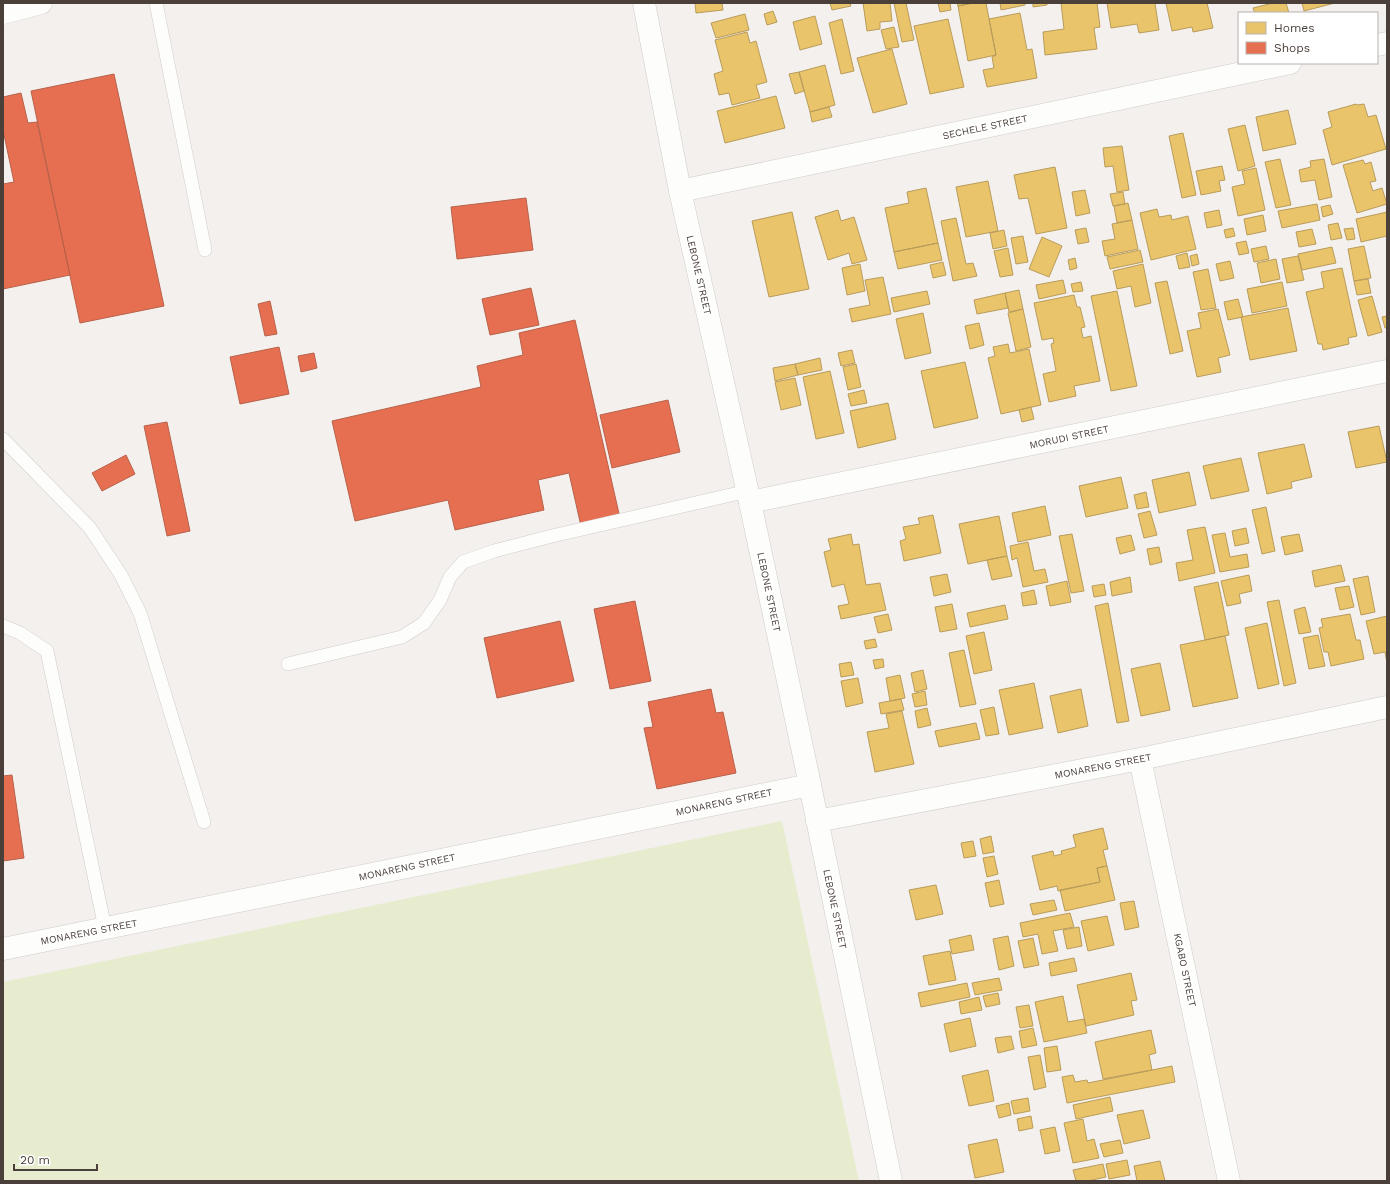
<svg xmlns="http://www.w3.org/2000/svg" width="1390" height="1184" viewBox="0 0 1390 1184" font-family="'Work Sans',sans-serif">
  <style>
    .green { fill: #e8ecce }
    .homes { fill: #e9c46a; stroke: #b99c5b }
    .shops { fill: #e76f51; stroke: #b8614a }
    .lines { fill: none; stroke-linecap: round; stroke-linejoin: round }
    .service-casing { stroke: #d0ccc9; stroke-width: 14 }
    .minor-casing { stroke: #d0ccc9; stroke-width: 23 }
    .tertiary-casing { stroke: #d0ccc9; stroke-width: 23 }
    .service { stroke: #fdfdfc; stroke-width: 13 }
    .minor { stroke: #fdfdfc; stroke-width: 22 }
    .tertiary { stroke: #fdfdfc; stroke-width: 22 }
    .labels { text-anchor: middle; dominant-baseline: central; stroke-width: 4; stroke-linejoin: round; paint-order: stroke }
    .street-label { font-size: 10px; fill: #4a3f39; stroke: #fff }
  </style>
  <rect width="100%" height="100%" fill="#f3f0ed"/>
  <path class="green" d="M782 821 859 1181H3V982Z"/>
  <path class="homes" d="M695 3H722L723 10 696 13Z
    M830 3H850L851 6 832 10Z
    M863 3H890L892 21 880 22V29L867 31Z
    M894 3H906L914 40 902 42Z
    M938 3H950L951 10 940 12Z
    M957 3H973L958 6Z
    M973 3H986L996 55 968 61 958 6Z
    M1000 3H1025V5L1001 10Z
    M1033 3H1047V5L1033 7Z
    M1061 3H1097L1100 27 1094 28 1097 49 1045 55 1043 32 1064 29Z
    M1107 3H1155L1159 30 1139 33 1137 24 1111 28Z
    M1166 3H1207L1213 28 1193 32 1192 27 1172 31Z
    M1273 3H1286L1289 13H1255L1253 8Z
    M1302 3H1335L1304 11Z
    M773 11 777 22 767 25 764 14Z
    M1020 13 1027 50 1032 49 1037 78 987 87 983 70 994 68 992 57 996 55 989 19Z
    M745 14 749 30 716 38 711 23Z
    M815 16 822 44 800 50 793 22Z
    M842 19 854 71 841 74 829 23Z
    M948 19 964 87 930 94 914 26Z
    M894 27 899 47 886 49 881 30Z
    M747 32 750 43 756 41 767 82 756 85 760 98 732 105 729 93 719 95 714 74 723 71 715 40Z
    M892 49 907 104 873 113 857 58Z
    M825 65 835 105 810 112 799 72Z
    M799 72 804 91 795 94 789 74Z
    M776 96 785 128 725 143 717 111Z
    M1356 104 1357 105 1364 104 1368 117 1376 115 1386 149 1332 165 1323 130 1332 127 1328 112Z
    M829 107 832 117 812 122 810 112Z
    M1288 110 1296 144 1263 151 1256 117Z
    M1245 125 1255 166 1238 171 1228 129Z
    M1183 133 1196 195 1182 198 1169 136Z
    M1122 146 1129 190 1117 192 1113 166 1105 167 1103 148Z
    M1280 159 1291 205 1276 208 1265 162Z
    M1324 159 1332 197 1319 200 1315 180 1301 182 1299 170 1311 167 1310 161Z
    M1363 160 1365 164 1371 162 1376 181 1370 182 1373 191 1382 188 1387 204 1357 213 1343 165Z
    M1222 166 1225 180 1219 181 1221 191 1201 195 1196 171Z
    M1055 167 1067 228 1036 234 1028 198 1019 199 1014 175Z
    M1256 168 1265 210 1238 216 1232 187 1245 184 1242 171Z
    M988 181 998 231 966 237 956 187Z
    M926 188 938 243 894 252 885 208 909 203 907 192Z
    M1085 190 1090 213 1076 216 1072 192Z
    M1123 192 1125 204 1113 206 1110 194Z
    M1128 203 1132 220 1117 223 1114 206Z
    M1317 204 1320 220 1282 228 1278 211Z
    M1330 205 1333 214 1323 217 1321 207Z
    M1157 209 1159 217 1171 215 1172 220 1188 216 1196 249 1151 260 1140 213Z
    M838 210 841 221 854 217 867 260 852 264 849 253 828 260 815 217Z
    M1219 210 1222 225 1207 228 1204 213Z
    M792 212 809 289 769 297 752 221Z
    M1387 212V236L1361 242 1356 219Z
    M1263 215 1266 231 1247 235 1244 219Z
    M956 218 966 264 973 263 977 276 953 281 941 221Z
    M1132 220 1138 249 1105 256 1102 241 1115 239 1112 224Z
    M1338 223 1342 238 1331 240 1328 225Z
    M1086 228 1089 242 1078 244 1075 230Z
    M1233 228 1235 236 1226 238 1224 230Z
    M1353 228 1355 239 1347 240 1344 229Z
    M1312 229 1316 244 1299 247 1296 232Z
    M1004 230 1007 246 993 249 990 233Z
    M1023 236 1028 262 1016 264 1011 238Z
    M1042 237 1062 246 1049 277 1029 269Z
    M1246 241 1249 253 1239 255 1236 243Z
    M938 243 942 260 898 269 894 252Z
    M1266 246 1269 259 1254 262 1251 249Z
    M1364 246 1371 278 1354 281 1348 249Z
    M1332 247 1336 263 1302 270 1298 254Z
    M1008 248 1013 275 1000 277 994 251Z
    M1140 250 1143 262 1110 269 1107 257Z
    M1187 253 1190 267 1179 269 1176 256Z
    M1197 254 1199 264 1192 266 1190 256Z
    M1298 256 1304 280 1287 283 1282 259Z
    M1075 258 1077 268 1070 270 1068 260Z
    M1276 259 1280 279 1261 283 1257 263Z
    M1230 261 1234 278 1220 281 1216 264Z
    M943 262 946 275 933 278 930 265Z
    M860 264 865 291 847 295 842 268Z
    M1143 264 1151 303 1135 307 1131 286 1117 289 1113 271Z
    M1342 268 1357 336 1348 338 1349 344 1323 350 1322 344H1318L1306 292 1324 288 1321 272Z
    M1208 269 1216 308 1201 310 1193 272Z
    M883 277 891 314 852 322 849 309 870 305 865 280Z
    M1368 279 1371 293 1357 295 1354 281Z
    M1063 280 1066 293 1039 299 1036 285Z
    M1167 281 1183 351 1170 354 1155 283Z
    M1081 282 1083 291 1073 292 1071 284Z
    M1282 282 1287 306 1252 313 1247 289Z
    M1019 290 1023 309 1009 312 1005 293Z
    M927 291 930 304 894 312 891 298Z
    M1117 291 1137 386 1111 391 1091 296Z
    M1005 293 1008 308 977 314 974 300Z
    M1074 295 1077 307H1080L1085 327 1081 328 1083 338 1091 336 1100 381 1074 386 1076 396 1049 402 1043 374 1056 371 1051 344 1054 343 1053 338 1042 340 1034 303Z
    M1372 296 1382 332 1368 336 1358 300Z
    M1238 299 1243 317 1228 320 1224 302Z
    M1288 308 1297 351 1250 360 1241 317Z
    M1023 309 1031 347 1016 351 1008 313Z
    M1218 309 1230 355 1218 358 1221 372 1197 377 1187 331 1201 328 1198 313Z
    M923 313 931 353 905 359 896 319Z
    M1387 316V328H1385L1382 317Z
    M979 323 984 345 970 349 965 326Z
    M1008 344 1010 353 1029 349 1041 405 1001 414 988 358 995 356 993 347Z
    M852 350 855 363 841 366 838 353Z
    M820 358 822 370 798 375 795 364Z
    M965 362 978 418 934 428 921 371Z
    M795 364 798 375 775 381 773 368Z
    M856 364 861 387 848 390 843 367Z
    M830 371 844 433 816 439 803 377Z
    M795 378 801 405 781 410 775 382Z
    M864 390 867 403 851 406 848 394Z
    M888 403 896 439 858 448 850 411Z
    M1031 407 1034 419 1022 422 1019 410Z
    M1379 426 1387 462 1356 468 1348 432Z
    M1304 444 1312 477 1291 482 1292 488 1267 494 1258 453Z
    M1241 458 1249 491 1211 499 1203 466Z
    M1189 472 1196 505 1159 513 1152 480Z
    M1121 477 1128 508 1086 517 1079 486Z
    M1146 492 1149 507 1137 509 1134 495Z
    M1045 506 1051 535 1018 542 1012 513Z
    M1266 507 1275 551 1262 554 1252 510Z
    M1150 511 1157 535 1144 538 1138 514Z
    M933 515 941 553 904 561 900 541 906 539 903 527 920 524 918 518Z
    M999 516 1007 556 968 564 959 524Z
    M1205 527 1215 573 1179 581 1176 563 1193 560 1187 530Z
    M1246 528 1249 543 1235 546 1232 531Z
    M1225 533 1230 557 1247 554 1249 567 1220 572 1212 535Z
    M851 534 853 545 859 544 866 585 880 583 886 610 841 619 838 606 849 604 844 584 832 587 824 552 831 550 828 539Z
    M1072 534 1084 591 1071 593 1059 536Z
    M1299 534 1303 551 1285 555 1281 537Z
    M1131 535 1135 550 1120 554 1116 538Z
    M1028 542 1034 571 1045 569 1048 582 1023 587 1017 558 1012 560 1010 546Z
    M1159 547 1162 562 1150 565 1147 549Z
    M1007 556 1012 576 992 580 987 560Z
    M1341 565 1345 581 1315 587 1312 571Z
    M947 574 951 592 934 596 930 577Z
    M1249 575 1252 591 1239 594 1241 603 1227 606 1221 581Z
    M1368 576 1375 612 1361 615 1353 579Z
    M1130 577 1132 592 1112 596 1110 582Z
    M1067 581 1071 602 1050 606 1046 586Z
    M1218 582 1229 635 1205 640 1194 587Z
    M1104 584 1106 595 1094 597 1092 586Z
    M1349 586 1354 607 1340 610 1335 588Z
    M1034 590 1037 604 1023 606 1021 593Z
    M1279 600 1296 683 1284 686 1267 602Z
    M1108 603 1129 721 1117 723 1095 606Z
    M952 604 957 629 940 632 935 607Z
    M1005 605 1008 619 970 627 967 613Z
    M1305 607 1311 632 1299 634 1294 610Z
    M888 614 892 630 878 633 874 617Z
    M1350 614 1356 640H1360L1364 659 1331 666 1328 652H1324L1319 628 1323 627 1321 619Z
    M1387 616V663L1385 652 1374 654 1366 621Z
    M1267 623 1279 684 1258 689 1245 628Z
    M984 632 992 670 974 674 966 636Z
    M1318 635 1325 666 1309 669 1303 638Z
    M1225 636 1238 698 1193 707 1180 645Z
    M875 639 877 647 866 649 864 641Z
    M964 650 976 704 960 707 949 653Z
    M883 659 884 667 875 669 873 660Z
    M851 662 854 675 841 677 839 664Z
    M1160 663 1170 710 1141 716 1131 669Z
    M923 670 927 689 915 692 911 673Z
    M900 675 905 698 890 701 886 678Z
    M858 678 863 703 846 707 841 681Z
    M1034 683 1043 728 1009 735 999 690Z
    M1081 689 1088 726 1058 733 1050 696Z
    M925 691 927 705 915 707 912 694Z
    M901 699 904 710 881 714 879 703Z
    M994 707 999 734 986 736 980 710Z
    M927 708 931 725 918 728 915 711Z
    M902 711 914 764 875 772 867 732 889 728 886 714Z
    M976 723 980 739 939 747 935 731Z
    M1103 828 1108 849 1103 850 1107 866 1097 868 1100 882 1058 891 1057 886 1040 890 1032 856 1053 851 1054 856 1062 854 1061 851 1076 847 1073 835Z
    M991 836 994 852 983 854 980 839Z
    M973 841 976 856 964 858 961 843Z
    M994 856 998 874 987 877 983 858Z
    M1107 866 1115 900 1065 911 1060 890 1100 882 1097 868Z
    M999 880 1004 904 990 907 985 883Z
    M936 885 943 914 916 920 909 890Z
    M1054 900 1057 910 1033 915 1030 904Z
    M1134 901 1139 927 1125 930 1120 903Z
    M1070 913 1074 927 1053 931 1058 951 1042 954 1038 934 1023 937 1020 923Z
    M1107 916 1114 945 1088 951 1081 921Z
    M1079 927 1082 946 1067 949 1063 930Z
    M971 935 974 950 952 954 949 940Z
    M1008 936 1014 966 999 970 993 939Z
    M1033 938 1039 965 1024 968 1018 941Z
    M950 951 956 980 929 985 923 956Z
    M1074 958 1077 971 1051 976 1049 963Z
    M1131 973 1137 1000 1131 1001 1134 1015 1086 1026 1077 985Z
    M999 978 1002 990 975 995 972 983Z
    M967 983 970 997 921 1007 918 993Z
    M998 993 1000 1004 986 1007 983 996Z
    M1063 996 1068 1022 1084 1019 1087 1033 1044 1042 1035 1002Z
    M979 997 982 1010 961 1014 959 1002Z
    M1029 1005 1033 1026 1020 1028 1016 1007Z
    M970 1018 976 1046 950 1052 944 1024Z
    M1033 1028 1037 1045 1022 1048 1019 1031Z
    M1151 1030 1156 1053 1149 1055 1152 1070 1103 1079 1095 1042Z
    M1011 1036 1014 1049 998 1053 995 1038Z
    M1057 1046 1061 1070 1047 1072 1044 1048Z
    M1040 1055 1046 1087 1034 1090 1028 1057Z
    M1172 1066 1175 1082 1067 1103 1062 1077 1073 1075 1075 1082 1087 1080 1088 1083Z
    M988 1070 994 1101 969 1106 962 1076Z
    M1110 1097 1113 1111 1076 1119 1073 1105Z
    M1028 1098 1030 1111 1014 1114 1011 1101Z
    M1009 1103 1011 1115 999 1118 996 1106Z
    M1143 1110 1150 1138 1124 1144 1117 1115Z
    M1031 1116 1033 1128 1019 1131 1017 1119Z
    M1083 1119 1087 1141 1094 1139 1099 1158 1073 1163 1064 1123Z
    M1055 1127 1060 1151 1045 1154 1040 1130Z
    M997 1139 1004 1172 975 1178 968 1145Z
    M1120 1140 1123 1153 1104 1157 1100 1144Z
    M1127 1160 1130 1175 1109 1179 1106 1164Z
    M1160 1161 1165 1181H1137L1134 1166Z
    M1103 1164 1106 1177 1088 1181H1076L1073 1170Z"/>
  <path class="shops" d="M114 74 164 306 80 323 31 91Z
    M21 93 28 123 37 122 70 275 3 289V184L14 182 3 130V97Z
    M526 198 533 250 457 259 451 207Z
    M531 288 539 325 490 335 482 299Z
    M270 301 277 334 265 336 258 304Z
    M575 320 620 518 581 526 569 473 538 480 544 510 455 530 448 500 355 521 332 421 481 387 477 366 523 355 519 333Z
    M279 347 289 394 240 404 230 357Z
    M314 353 317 368 301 372 298 356Z
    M668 400 680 452 612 468 600 415Z
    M167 422 190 531 167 536 144 426Z
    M126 455 135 474 102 491 92 473Z
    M635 601 651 681 610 689 594 609Z
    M560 621 574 681 497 698 484 638Z
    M711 689 716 713 723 712 736 773 657 789 644 728 653 727 648 702Z
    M12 775 24 858 3 861V776Z"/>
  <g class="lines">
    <g class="service-casing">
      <path id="service" d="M156 3 205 250
        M3 439 90 528 121 575 140 613 204 822
        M3 626 20 633 47 651 105 928
        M288 664 402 637 424 623 440 600 450 577 463 562 494 551 552 536 748 491"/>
    </g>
    <g class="minor-casing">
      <path id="minor" d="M3 13 41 3
        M1377 45 1387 43
        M680 191 1290 63
        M750 502 1387 371
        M1140 759 1229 1181
        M817 821 1140 759 1387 707
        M3 949 810 785"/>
    </g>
    <g class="tertiary-casing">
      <path id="tertiary" d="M644 3 680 191 750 502 810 785 891 1181"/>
    </g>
    <use href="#service" class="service"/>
    <use href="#minor" class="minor"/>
    <use href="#tertiary" class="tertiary"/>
  </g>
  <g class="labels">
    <g class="street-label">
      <text transform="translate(985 127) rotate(-12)">SECHELE STREET</text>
      <text transform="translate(699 275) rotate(77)">LEBONE STREET</text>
      <text transform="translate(1069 437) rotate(-12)">MORUDI STREET</text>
      <text transform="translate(769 592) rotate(78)">LEBONE STREET</text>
      <text transform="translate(1103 766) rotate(-11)">MONARENG STREET</text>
      <text transform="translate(724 802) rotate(-12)">MONARENG STREET</text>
      <text transform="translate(407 867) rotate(-12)">MONARENG STREET</text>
      <text transform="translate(835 909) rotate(78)">LEBONE STREET</text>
      <text transform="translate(89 932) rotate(-11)">MONARENG STREET</text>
      <text transform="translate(1185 970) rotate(78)">KGABO STREET</text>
    </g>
  </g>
  <rect width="1390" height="1184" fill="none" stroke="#4a3f39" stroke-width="8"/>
  <rect x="1238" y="12" width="140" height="52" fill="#ffffff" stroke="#b7b2b0"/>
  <rect x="1246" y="22" width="20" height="12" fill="#e9c46a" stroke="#b7b2b0"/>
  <text x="1274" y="32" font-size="12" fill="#4a3f39">Homes</text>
  <rect x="1246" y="42" width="20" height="12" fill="#e76f51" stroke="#b7b2b0"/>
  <text x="1274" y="52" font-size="12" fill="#4a3f39">Shops</text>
  <path d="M14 1164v6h83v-6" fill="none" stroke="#4a3f39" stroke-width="2"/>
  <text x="20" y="1164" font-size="12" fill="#4a3f39" stroke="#ffffff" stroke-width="3" paint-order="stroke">20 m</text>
</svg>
